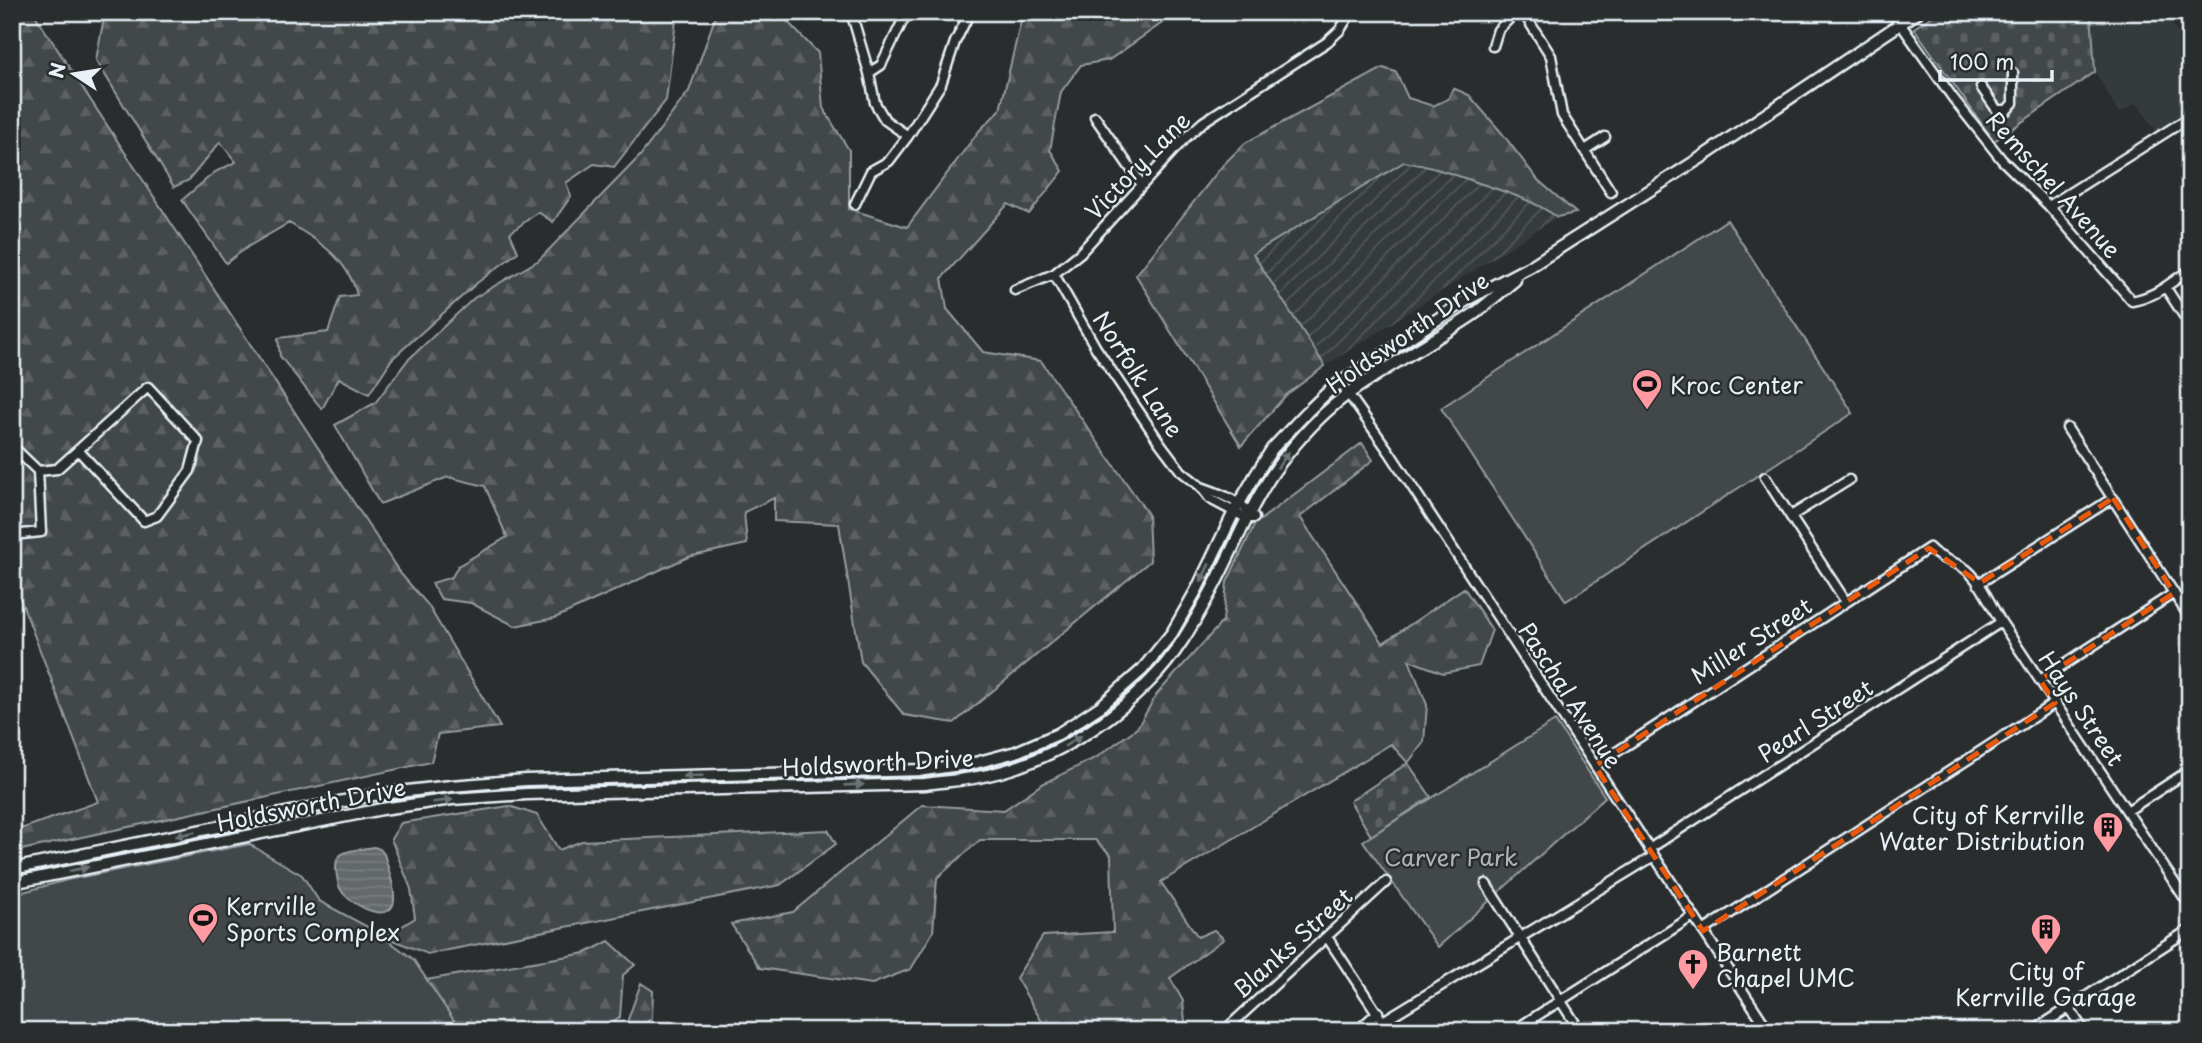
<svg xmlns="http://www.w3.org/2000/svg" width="2202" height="1043" viewBox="0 0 2202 1043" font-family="'Playpen Sans',sans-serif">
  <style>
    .built { fill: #363a3b }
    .industrial { fill: url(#industrial-furrows) }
    .forest { fill: url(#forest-firs); stroke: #959ca0; stroke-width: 2 }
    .cemetery { fill: url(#cemetery-stones); stroke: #959ca0; stroke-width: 2 }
    .green { fill: #424648; stroke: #959ca0; stroke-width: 2 }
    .water { fill: url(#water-rules); stroke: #989fa3; stroke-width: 2 }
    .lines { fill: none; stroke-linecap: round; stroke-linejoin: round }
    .minor-casing { stroke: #e8f1f8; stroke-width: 13 }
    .major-casing { stroke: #e8f1f8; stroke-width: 15 }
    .minor { stroke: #2a2d2e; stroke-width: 8 }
    .major { stroke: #2a2d2e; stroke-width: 10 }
    .oneway { fill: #6c7275 }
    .marked { fill: none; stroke: #e8590c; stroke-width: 5; stroke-dasharray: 14 9; stroke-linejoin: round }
    .labels { text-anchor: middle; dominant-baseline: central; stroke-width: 5; stroke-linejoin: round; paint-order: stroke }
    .street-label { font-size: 23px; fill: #e8f1f8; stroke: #2a2d2e }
    .poi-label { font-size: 23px; fill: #e8f1f8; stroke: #2a2d2e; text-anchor: start }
    .park-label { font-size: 23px; fill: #aeb5ba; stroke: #2a2d2e }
  </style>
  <defs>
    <pattern id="industrial-furrows" width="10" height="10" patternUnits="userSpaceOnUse" patternTransform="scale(1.75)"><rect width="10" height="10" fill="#363a3b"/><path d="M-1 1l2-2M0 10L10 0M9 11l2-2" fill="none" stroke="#535758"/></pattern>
    <pattern id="forest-firs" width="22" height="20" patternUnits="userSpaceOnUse" patternTransform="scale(1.75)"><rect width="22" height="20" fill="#424648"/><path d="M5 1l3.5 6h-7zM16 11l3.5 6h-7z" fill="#5d6163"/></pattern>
    <pattern id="cemetery-stones" width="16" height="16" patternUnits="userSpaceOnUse" patternTransform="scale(1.75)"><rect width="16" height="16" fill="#424648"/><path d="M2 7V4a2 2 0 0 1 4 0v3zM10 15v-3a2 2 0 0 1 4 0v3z" fill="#5d6163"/></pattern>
    <pattern id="water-rules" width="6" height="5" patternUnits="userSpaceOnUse" patternTransform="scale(1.75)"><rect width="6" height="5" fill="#63686b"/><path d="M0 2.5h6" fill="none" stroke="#797e81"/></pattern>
  </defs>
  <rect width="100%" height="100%" fill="#2a2d2e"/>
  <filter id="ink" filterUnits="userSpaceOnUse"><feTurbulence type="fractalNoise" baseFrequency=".0143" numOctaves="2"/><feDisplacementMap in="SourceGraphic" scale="14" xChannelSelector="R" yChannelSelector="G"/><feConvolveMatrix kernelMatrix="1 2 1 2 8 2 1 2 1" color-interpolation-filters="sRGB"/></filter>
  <g filter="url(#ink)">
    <path class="built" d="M2091 12H2163L2190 50V110L2157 132 2137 103 2119 113 2095 72Z"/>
    <path class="industrial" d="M1404 162 1432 167 1518 196 1538 204 1557 217 1325 366 1252 254Z"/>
    <path class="forest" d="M12 12H33L400 573 428 605 500 727 438 734 431 762 12 852V832L98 802 20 598 12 599Z
      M105 12H677L666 100 614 167 594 164 566 183 571 196 553 222 538 212 510 233 518 252 477 283 392 359 369 394 339 378 322 409 280 356 278 338 328 332 340 297 357 295C348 259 319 241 289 223L249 246 226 263 182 200 215 172 236 162 220 142 189 180 174 187 96 60Z
      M717 12H778L818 53 823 108 849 150V209L907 227 979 131 1000 110 1023 12H1178L1109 60 1081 65 1061 92 1050 150 1063 171 1029 214 1008 204 942 278 947 309 983 352 1041 361 1148 514 1150 561 954 723 904 715 861 662 839 524 774 521V498L744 512 747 544 688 557 555 618 515 626 471 603 441 599 432 583 452 577 458 566 507 537 485 486 448 477 380 504 335 425 375 403 407 361 474 298 539 260 640 156 689 91Z
      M1383 68 1396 72 1408 98 1433 106 1448 99 1453 88 1469 95 1501 132 1538 180 1576 213 1557 217C1534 201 1509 193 1482 184 1456 175 1431 166 1404 162L1253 254 1325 366 1286 395 1241 446 1136 275 1223 165 1245 143Z
      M1362 443 1373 460 1300 517 1383 643 1464 588 1492 630 1479 666 1443 673 1409 660 1427 705 1424 742 1408 763 1391 744 1161 882 1198 937 1214 930 1224 939 1170 978 1183 1001 1186 1031H1139L1137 1027 1101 1031H1045L1044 1025 1016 978 1043 936 1113 932 1111 855 1095 840H980L937 878 933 932 911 969 872 984 760 968 731 924 793 912 922 805 1004 810 1042 784 1097 757 1137 728 1157 694 1223 621 1227 582 1255 524Z
      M509 806 537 815 559 850 582 841 828 830 836 844 780 885 428 954 385 937 415 918 411 889 391 839 401 823Z
      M609 941 635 965 623 975 620 1017 604 1031H420L396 985 586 953Z
      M641 983 653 991 652 1018 638 1029 626 1025Z"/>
    <path class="cemetery" d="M1939 12H2091L2095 72 1994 141 1914 28Z
      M1408 763 1431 797 1371 836 1350 801Z"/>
    <path class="green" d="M1727 220 1853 413 1566 601 1441 408Z
      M1555 721 1605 797 1438 947 1363 841Z
      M249 844 302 875 319 901 377 932 413 959 461 1031H12V895L67 880Z"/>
    <path class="water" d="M374 847 380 849 384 854C387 865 399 898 392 907 381 922 348 902 341 890 337 884 337 876 336 869 336 863 336 858 342 854 350 849 365 849 374 847Z"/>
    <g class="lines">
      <g class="minor-casing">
        <path id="minor" d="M851 12 869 73 875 103 885 120 908 136
          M1523 12 1551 56 1562 115 1611 192
          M1892 12 1953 98 2002 160 2049 206 2132 301C2158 296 2168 284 2190 270
          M1493 46 1498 30 1516 12
          M869 73 881 65 907 12
          M1981 87 1997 110H2007L2013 103V73
          M1095 117 1142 185
          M1585 150 1605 137
          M855 204 871 171 889 161 908 136 941 84 955 42 970 12
          M2049 206 2190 117
          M1054 274 1096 348 1160 443 1181 471 1201 487 1210 499 1246 518H1254C1247 504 1216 492 1201 487
          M2166 288 2190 325
          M1015 290 1054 274 1080 253 1184 139 1203 122 1327 42 1340 30 1351 12
          M1340 382 1390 453 1769 1031
          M2067 428 2190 618
          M12 446 38 471 41 532 12 535
          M38 471 57 469 148 387 198 441 190 471 157 516 144 521 78 450
          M1765 477 1846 602
          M1791 516 1849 480
          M1978 584 2113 498
          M2040 680 2174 593
          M1595 766 1929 548C1941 561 1954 560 1967 570 1982 583 1991 606 2001 622L2190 906
          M2127 811 2190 770
          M1649 849 2001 622
          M1486 884 1580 1031
          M1703 931 2055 703
          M1327 937 1389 1031
          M2069 1008 2084 1031
          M1383 1021 1654 856
          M1224 1031 1386 882
          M1357 1031 1378 1012
          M1513 1031 1693 916
          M2033 1031 2190 929"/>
      </g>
      <g class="major-casing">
        <path id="major" d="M2183 12 2190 22
          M12 869 373 795 451 786 526 780 924 770 975 763 1016 752 1058 734 1101 706 1142 670 1172 633 1197 589 1234 512 1255 476 1272 449 1307 412 1332 388 1470 298 1531 266 1699 159 1918 12
          M12 883 382 809 452 799 527 794 925 784C942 781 960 781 978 777 1043 765 1105 728 1151 680 1175 656 1192 626 1208 597 1235 549 1252 496 1288 453 1305 432 1326 410 1348 394 1388 365 1433 342 1474 314 1488 304 1501 291 1515 280"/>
      </g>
      <use href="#minor" class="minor"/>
      <use href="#major" class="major"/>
    </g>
    <defs><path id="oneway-solid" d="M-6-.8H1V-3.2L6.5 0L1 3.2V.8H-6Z" transform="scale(1.75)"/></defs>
    <g class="oneway">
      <use href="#oneway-solid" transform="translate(1283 460) rotate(-54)"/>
      <use href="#oneway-solid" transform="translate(1205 573) rotate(115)"/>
      <use href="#oneway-solid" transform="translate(1073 741) rotate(-32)"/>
      <use href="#oneway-solid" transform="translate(693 776) rotate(178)"/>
      <use href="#oneway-solid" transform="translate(854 785) rotate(-2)"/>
      <use href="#oneway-solid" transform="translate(443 801) rotate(-7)"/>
      <use href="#oneway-solid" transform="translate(185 834) rotate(169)"/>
      <use href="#oneway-solid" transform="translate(79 869) rotate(-11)"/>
    </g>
  </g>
  <path class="marked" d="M2113 498 2174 593 2040 680 2055 703 1703 931 1595 766 1929 548 1980 583Z"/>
  <defs>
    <g id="stadium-pin" transform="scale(1.575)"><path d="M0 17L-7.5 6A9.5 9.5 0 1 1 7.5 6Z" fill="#ff9aa2" stroke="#2a2d2e"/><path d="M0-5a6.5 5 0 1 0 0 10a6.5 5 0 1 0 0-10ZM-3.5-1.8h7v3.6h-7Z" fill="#111"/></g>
    <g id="building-pin" transform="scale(1.575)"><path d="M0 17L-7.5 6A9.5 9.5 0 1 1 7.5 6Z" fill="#ff9aa2" stroke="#2a2d2e"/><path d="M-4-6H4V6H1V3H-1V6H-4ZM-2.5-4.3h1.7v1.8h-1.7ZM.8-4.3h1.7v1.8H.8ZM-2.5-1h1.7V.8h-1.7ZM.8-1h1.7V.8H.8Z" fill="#111"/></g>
    <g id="church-pin" transform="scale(1.575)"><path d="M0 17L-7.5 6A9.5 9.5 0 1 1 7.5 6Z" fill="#ff9aa2" stroke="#2a2d2e"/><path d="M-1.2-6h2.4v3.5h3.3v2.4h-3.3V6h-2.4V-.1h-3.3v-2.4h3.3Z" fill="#111"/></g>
  </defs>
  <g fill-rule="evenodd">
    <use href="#stadium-pin" x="1647" y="384"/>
    <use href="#building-pin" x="2108" y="827"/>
    <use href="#stadium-pin" x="203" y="918"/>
    <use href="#building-pin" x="2046" y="929"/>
    <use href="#church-pin" x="1693" y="964"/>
  </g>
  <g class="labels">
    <g class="street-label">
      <text transform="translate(1137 165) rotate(-46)">Victory Lane</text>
      <text transform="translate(2054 184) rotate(48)">Remschel Avenue</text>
      <text transform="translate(1407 332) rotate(-35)">Holdsworth Drive</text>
      <text transform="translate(1139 374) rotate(57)">Norfolk Lane</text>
      <text transform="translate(1751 640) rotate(-33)">Miller Street</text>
      <text transform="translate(1571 695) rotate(57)">Paschal Avenue</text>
      <text transform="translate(2082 708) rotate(56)">Hays Street</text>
      <text transform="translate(1815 720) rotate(-33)">Pearl Street</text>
      <text transform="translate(878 762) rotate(-3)">Holdsworth Drive</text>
      <text transform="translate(311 804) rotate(-11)">Holdsworth Drive</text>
      <text transform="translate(1292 942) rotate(-42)">Blanks Street</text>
    </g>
    <g class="poi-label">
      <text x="1670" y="384">Kroc Center</text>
      <text x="2085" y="814" text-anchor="end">City of Kerrville<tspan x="2085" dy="26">Water Distribution</tspan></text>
      <text x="226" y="905">Kerrville<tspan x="226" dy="26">Sports Complex</tspan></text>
      <text x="1716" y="951">Barnett<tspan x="1716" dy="26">Chapel UMC</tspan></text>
      <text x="2046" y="970" text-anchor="middle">City of<tspan x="2046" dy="26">Kerrville Garage</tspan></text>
    </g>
    <g class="park-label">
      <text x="1451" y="856">Carver Park</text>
    </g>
  </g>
  <rect width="2202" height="1043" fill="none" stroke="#2a2d2e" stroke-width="42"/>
  <rect x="21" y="21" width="2160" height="1001" fill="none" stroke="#e8f1f8" stroke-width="2.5" filter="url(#ink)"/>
  <g transform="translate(74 74) rotate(282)" stroke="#2a2d2e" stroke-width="5" paint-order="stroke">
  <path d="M0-5L12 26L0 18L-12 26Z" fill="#e8f1f8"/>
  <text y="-10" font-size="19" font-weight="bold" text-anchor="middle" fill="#e8f1f8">N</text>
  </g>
  <path d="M1940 70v10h112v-10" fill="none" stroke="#e8f1f8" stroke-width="3.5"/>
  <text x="1950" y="70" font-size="21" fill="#e8f1f8" stroke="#2a2d2e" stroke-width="5" paint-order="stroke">100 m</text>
</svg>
